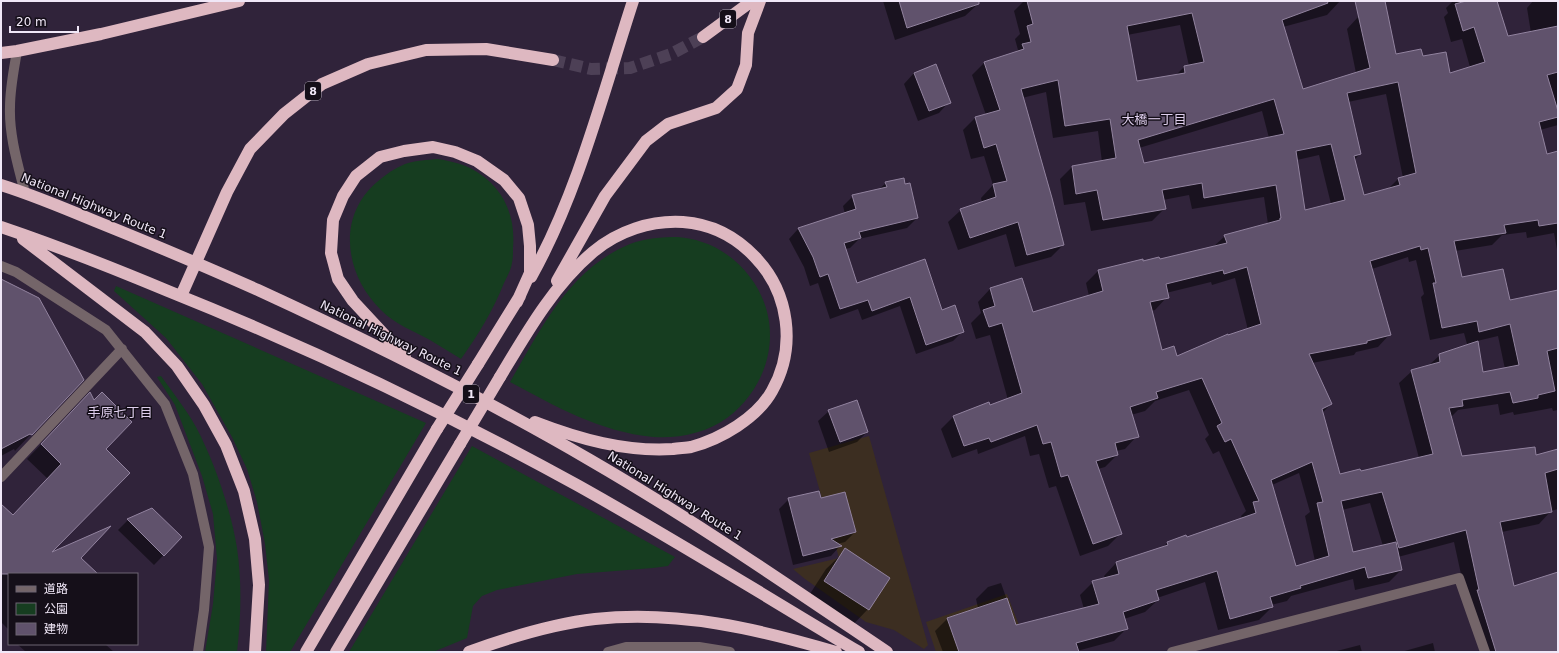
<svg xmlns="http://www.w3.org/2000/svg" width="1559" height="653" viewBox="0 0 1559 653" font-family="'DejaVu Sans','Noto Sans JP',sans-serif">
  <style>
    .commercial { fill: #3c2e21 }
    .green { fill: #163d20 }
    .shadow { fill: #0007; fill-rule: evenodd }
    .building { fill: #60526c; stroke: #92839f; fill-rule: evenodd }
    .lines { fill: none; stroke-linecap: round; stroke-linejoin: round }
    .highway-tunnel { stroke: #4d4056; stroke-width: 12; stroke-dasharray: 12 6; stroke-linecap: butt }
    .minor { stroke: #746569; stroke-width: 10 }
    .highway { stroke: #deb8c1; stroke-width: 12 }
    .highway-bridge { stroke: #deb8c1; stroke-width: 12 }
    .labels { text-anchor: middle; dominant-baseline: central; stroke-width: 3; stroke-linejoin: round; paint-order: stroke }
    .shield { fill: #150f19; stroke: #aea6b4; stroke-width: 1 }
    .shield-label { font-size: 11px; font-weight: bold; fill: #f0e7f7 }
    .street-label { font-size: 12px; fill: #f0e7f7; stroke: #150f19 }
    .neighbourhood-label { font-size: 13px; fill: #deceec; stroke: #150f19 }
  </style>
  <rect width="100%" height="100%" fill="#30233a"/>
  <path class="commercial" d="M869 436 928 645 924 649 894 630 866 622 805 579 793 569 839 558 809 453Z
    M1007 594 1019 625 998 652H936L926 622Z"/>
  <path class="green" d="M438 159C449 161 460 163 470 168 502 184 516 214 513 248 513 253 513 259 512 263 511 270 507 277 504 283 493 311 478 335 461 359 451 353 440 346 430 340 414 331 394 324 381 310 345 275 336 217 377 182 386 174 395 168 405 164 416 160 427 160 438 159Z
    M678 237C686 238 694 239 702 242 721 248 738 261 750 277 785 323 772 384 727 418 707 433 677 439 653 437 600 432 555 406 510 382 541 329 569 269 630 244 645 238 662 237 678 237Z
    M116 286 426 423 290 652H266L269 580 265 544 257 502 247 469 232 437 202 384 166 338 114 291Z
    M161 376C173 393 186 409 196 427 214 461 231 510 237 548 242 582 241 618 237 652H205L213 604 217 559 213 514 202 476 175 405 157 377Z
    M472 446 675 557 668 566 653 568 577 574 497 590 482 596 473 606 467 638 433 652H349Z"/>
  <path class="shadow" d="M883 1H977L978 4 965 16 895 40Z
    M1024 1H1340L1327 15 1283 27 1302 90 1356 73 1347 29 1359 16 1395 55 1422 58 1449 74 1470 67 1462 39 1451 42 1444 17 1448 13 1446 8 1453 1H1496L1508 38 1531 33 1527 8 1533 1H1558V125L1540 130 1546 155 1558 152V255L1554 233 1527 238 1526 232 1502 235 1492 245 1455 251 1461 279 1509 302 1558 291V410L1553 411 1552 408 1514 415 1513 412 1500 415 1498 404 1458 410 1451 417 1461 457 1535 456 1558 450V509L1551 511 1539 524 1502 532 1514 587 1558 574V652H1480L1465 604 1467 602 1454 542 1398 557 1401 570 1389 582 1355 590 1353 579 1291 596 1287 601 1271 605 1272 607 1259 620 1218 630 1205 582 1157 598 1158 600 1145 612 1124 619 1127 628 1114 641 1077 651 1078 652H943L935 631 948 618 978 608 976 599 988 587 1001 583 1016 626 1084 609 1080 595 1093 582 1105 579 1104 576 1116 563 1161 549 1167 543 1186 538 1242 519 1241 516 1246 511 1219 451 1213 454 1205 439 1209 435 1189 390 1155 401 1145 411 1131 415 1137 436 1125 449 1116 451 1117 455 1105 467 1098 469 1120 534 1108 546 1080 556 1056 486 1049 488 1039 454 1030 456 1025 436 978 454 977 449 952 458 941 429 953 417 989 404 990 406 1008 400 990 335 976 339 971 323 981 313 978 302 990 289 1021 280 1032 313 1089 296 1086 283 1099 270 1142 262 1159 261 1213 247 1225 236 1268 224 1264 197 1192 209 1189 195 1163 200 1164 209 1152 221 1091 231 1085 202 1064 205 1060 179 1072 167 1102 162 1098 131 1053 138 1046 92 1022 98 1063 245 1051 257 1015 267 1006 234 958 250 948 222 961 210 982 203 981 198 993 185 984 156 971 159 963 130 975 118 986 115 972 75 984 63 1014 53 1018 50 1015 39 1020 34 1014 11ZM1180 25 1189 66 1184 67 1175 76 1136 83 1127 35ZM1386 94 1403 178 1398 179 1387 190 1363 196 1354 160 1360 154 1348 102ZM1262 111 1269 138 1143 164 1139 148ZM1319 155 1331 204 1305 211 1297 160ZM1408 257 1409 262 1416 260 1424 294 1421 297 1430 340 1464 333 1467 344 1474 342V344L1440 355 1428 366 1412 371 1399 383 1419 458 1360 472 1339 475 1322 413 1331 404 1312 363 1354 355 1356 352 1378 347 1390 334 1372 269ZM1235 278 1248 330 1176 357 1161 352 1151 311 1155 310 1167 297 1166 293 1211 282 1212 285ZM1498 336 1505 369 1482 374 1477 341ZM1299 473 1310 512 1305 516 1315 561 1296 567 1272 485ZM1370 503 1383 546 1352 553 1342 510Z
    M914 73 949 102 939 113 918 121 904 84Z
    M886 183 917 218 907 228 859 239 850 248 845 249 857 284 924 261 941 311 963 331 953 341 916 354 900 306 862 320 858 309 830 319 818 283 810 286 804 267 789 239 798 229 845 214 843 206 853 196 878 190Z
    M1 280 31 434 15 451 14 449 1 456Z
    M76 408 104 449 47 555 80 558 96 574H9V630L1 622V505L13 516 48 479 27 459Z
    M829 411 867 432 857 442 829 452 818 421Z
    M789 499H820L855 532 845 542 837 544 840 546 831 556 793 565 779 509Z
    M128 520 181 537 154 565 118 530Z
    M846 550 868 609 849 629 806 600 826 569Z
    M1433 643 1435 652H1401Z
    M17 644H105L114 652H26Z
    M1360 645 1362 652H1333Z"/>
  <path class="building" d="M899 1H979V4L907 28Z
    M1027 1H1327L1328 3 1282 20 1303 89 1370 68 1355 1H1385L1396 54 1421 49 1423 56 1446 52 1450 73 1485 62 1474 27 1463 31 1455 4 1466 1H1497L1508 36 1558 26V72L1547 75 1558 111V117L1539 122 1547 154 1558 151V223L1539 226 1538 220 1504 225 1506 233 1454 241 1462 277 1503 269 1510 300 1558 290V348L1547 351 1555 391 1538 395V398L1513 403 1510 392 1462 400 1463 406 1449 408 1462 456 1535 447 1536 455 1558 449V469L1545 473 1552 512 1500 522 1514 586 1558 572V652H1496L1477 590H1479L1466 530 1399 548 1382 492 1341 501 1353 552 1396 542 1402 570 1368 578 1365 567 1300 586 1301 588 1270 597 1273 607 1230 619 1217 571 1156 590 1159 600 1123 612 1128 629 1076 643 1079 652H959L947 618 1007 598 1016 625 1099 604 1092 581 1119 574 1116 562 1168 545 1167 542 1186 535 1187 537 1256 513 1253 502 1259 501 1231 439 1225 442 1217 426 1222 423 1202 378 1156 392 1158 398 1130 407 1139 437 1115 443 1118 455 1096 461 1122 534 1093 544 1068 475 1061 477 1051 442 1043 444 1037 425 991 442 989 438 964 446 953 416 989 402 990 405 1022 393 1002 323 989 327 983 310 995 306 990 288 1022 278 1033 312 1103 291 1098 270 1143 259V261L1159 257 1160 259 1227 243 1224 235 1280 220V218H1281L1276 185 1204 198 1202 183 1162 190 1166 209 1103 220 1097 190 1076 194 1072 166 1116 158 1110 119 1065 126 1058 80 1021 89 1052 198 1064 245 1027 255 1018 222 970 238 960 209 996 197 993 184 1007 181 996 144 984 148 975 117 1000 110 984 62 1024 49 1022 44 1031 42 1027 26 1033 24ZM1192 13 1204 62 1184 66 1185 73 1137 81 1127 26ZM1398 82 1416 173 1398 178 1400 185 1364 195 1354 156 1361 154 1347 93ZM1274 99 1284 134 1144 163 1138 140ZM1331 144 1345 200 1305 210 1296 151ZM1420 246 1421 250 1428 248 1436 283H1433L1442 328 1477 321 1479 332 1510 324 1519 365 1483 372 1478 341 1439 354 1440 362 1411 370 1433 454 1361 471 1360 469 1340 474 1322 409 1332 404 1309 354 1367 343V341L1391 335 1370 261ZM1247 267 1261 324 1228 335V334L1177 356 1174 346 1162 350 1150 302 1169 298 1166 284 1223 270 1224 274ZM1312 462 1323 502 1317 503 1329 556 1296 566 1271 480Z
    M936 64 951 103 929 111 914 73Z
    M904 178 905 184 910 183 918 218 859 232 861 238 844 243 857 283 925 259 942 310 955 305 964 332 926 345 910 297 872 311 868 300 840 309 828 274 820 277 813 257 798 228 856 209 852 195 887 187 885 182Z
    M1 279 39 298 84 380 32 435 30 434 1 449Z
    M90 392 94 400 102 392 132 422 106 449 130 473 52 552 111 526 81 558 98 574H1V504L13 515 61 464 41 444Z
    M857 400 868 432 840 442 828 410Z
    M819 491 821 498 845 492 856 532 831 539 842 546 803 556 788 498Z
    M152 508 182 537 164 556 127 519Z
    M845 548 890 578 869 610 824 581Z"/>
  <g class="lines">
    <path class="highway-tunnel" d="M553 60 591 69 630 68 671 54 703 37"/>
    <path class="minor" d="M17 51C14 69 10 88 10 107 9 136 18 165 25 193
      M1 266 16 272 106 330 165 404 193 474 209 547 204 610 198 652
      M1 477 122 349
      M608 652 626 647H699L730 652
      M1172 652 1459 578 1485 652"/>
    <path class="highway" d="M703 37 752 1
      M1 53 17 51 101 34 239 1
      M1 185C33 195 64 208 95 221 150 243 204 266 258 290 371 342 482 397 590 460 692 519 789 586 887 652
      M1 227C57 246 113 268 168 291 308 347 444 412 577 485 672 538 765 596 859 652
      M23 239 145 332 177 366 204 405 226 445 244 491 255 539 259 585 255 652
      M531 277C578 193 603 93 633 1
      M557 281 605 196 646 141 668 124 716 108 737 89 746 65 748 33 760 1
      M181 296 227 192 250 149 284 114 322 84 368 64 426 50 486 49 553 60
      M405 357 353 301 338 279 331 253 333 220 343 196 356 176 380 157 404 151 433 147 455 152 477 161 504 180 519 198 528 225 530 246V273L517 302
      M478 364 520 296
      M500 377C527 332 553 286 593 252 618 231 651 220 683 222 711 224 736 237 755 257 789 292 797 347 772 391 757 418 721 439 691 447 686 448 679 448 673 449 625 452 579 439 535 422
      M306 652 437 429
      M336 652 460 444
      M469 652C510 637 552 624 595 619 677 610 759 629 836 652"/>
    <path class="highway-bridge" d="M437 429 478 364
      M460 444 500 377"/>
  </g>
  <g class="labels">
    <g class="shield">
      <rect x="720" y="10" width="16" height="18" rx="3"/>
      <rect x="305" y="82" width="16" height="18" rx="3"/>
      <rect x="463" y="385" width="16" height="18" rx="3"/>
    </g>
    <g class="shield-label">
      <text x="728" y="19">8</text>
      <text x="313" y="91">8</text>
      <text x="471" y="394">1</text>
    </g>
    <g class="street-label">
      <text transform="translate(94 206) rotate(22)">National Highway Route 1</text>
      <text transform="translate(391 338) rotate(26)">National Highway Route 1</text>
      <text transform="translate(675 496) rotate(32)">National Highway Route 1</text>
    </g>
    <g class="neighbourhood-label">
      <text x="1154" y="119">大橋一丁目</text>
      <text x="120" y="412">手原七丁目</text>
    </g>
  </g>
  <rect width="1559" height="653" fill="none" stroke="#f0e7f7" stroke-width="4"/>
  <rect x="8" y="573" width="130" height="72" fill="#150f19" stroke="#6d6572"/>
  <rect x="16" y="586" width="20" height="6" fill="#746569" stroke="#6d6572"/>
  <text x="44" y="593" font-size="12" fill="#f0e7f7">道路</text>
  <rect x="16" y="603" width="20" height="12" fill="#163d20" stroke="#6d6572"/>
  <text x="44" y="613" font-size="12" fill="#f0e7f7">公園</text>
  <rect x="16" y="623" width="20" height="12" fill="#60526c" stroke="#6d6572"/>
  <text x="44" y="633" font-size="12" fill="#f0e7f7">建物</text>
  <path d="M10 26v6h68v-6" fill="none" stroke="#f0e7f7" stroke-width="2"/>
  <text x="16" y="26" font-size="12" fill="#f0e7f7" stroke="#150f19" stroke-width="3" paint-order="stroke">20 m</text>
</svg>
